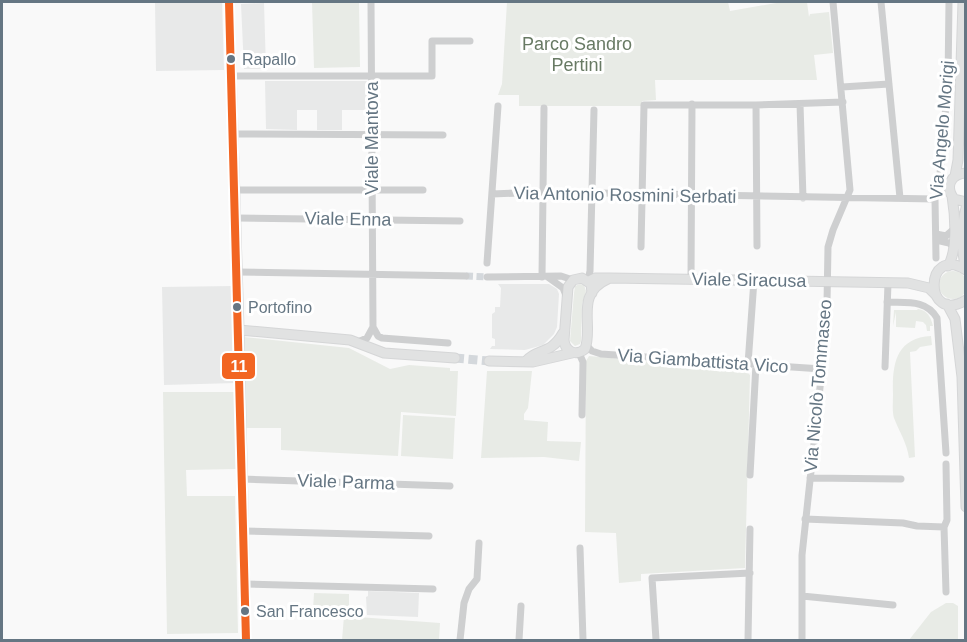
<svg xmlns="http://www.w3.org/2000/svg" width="967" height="642" viewBox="0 0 967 642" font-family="Helvetica,sans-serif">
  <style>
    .built { fill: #e8e9e9 }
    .green { fill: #e8ebe6 }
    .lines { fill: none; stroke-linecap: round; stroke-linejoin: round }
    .street-tunnel { stroke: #d4d8dc; stroke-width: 7; stroke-dasharray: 7 3.5; stroke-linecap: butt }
    .secondary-tunnel { stroke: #d4d8dc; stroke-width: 9; stroke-dasharray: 9 4.5; stroke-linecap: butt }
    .secondary-casing { stroke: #d5d6d7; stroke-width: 11 }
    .street { stroke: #cecfd0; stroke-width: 7 }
    .secondary { stroke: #e1e2e2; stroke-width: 9 }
    .bus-1-casing { stroke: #fff; stroke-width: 12 }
    .bus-1 { stroke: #f26522; stroke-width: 8 }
    .bus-dot { fill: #657683; stroke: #fff; stroke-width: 2 }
    .labels { text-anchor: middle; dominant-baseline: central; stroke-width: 6; stroke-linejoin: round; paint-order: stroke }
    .bus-label { font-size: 16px; fill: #657683; stroke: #fff; text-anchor: start }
    .park-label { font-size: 18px; fill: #687a64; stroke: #fff }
    .street-label { font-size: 18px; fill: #657683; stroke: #fff }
    .line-badge { stroke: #fff; stroke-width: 2 }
    .badge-label { font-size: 16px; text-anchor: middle; font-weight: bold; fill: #fff }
  </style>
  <rect width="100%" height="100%" fill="#f9f9f9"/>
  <path class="built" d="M155 2H222L224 70 156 71Z
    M264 3 266 69H244L241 4Z
    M265 81H367V110H342V130H317V110H297V130L266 129Z
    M498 284H549L557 289 559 294 557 327 554 334 543 345 525 350 490 349 492 346H495V339L492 338V314L495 312V307H500L501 288Z
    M232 286 236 383 164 385 162 287Z
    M368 591 419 593 418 617 367 615 366 597 368 596Z"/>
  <path class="green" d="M312 2H359L360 67 314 68Z
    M507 2H728L730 11 782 2H807L809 17 810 14 829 12 833 53 814 55 817 80H655L656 100 642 101V106H519V95H498L502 84Z
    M939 285a14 14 0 1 1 28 0a14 14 0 1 1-28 0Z
    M580 284 584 285 586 291 582 304 581 341 580 344 575 346 570 341 574 293 575 286Z
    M918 309C927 310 931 317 933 326H930V331H927L926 325 923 322 916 321 915 328 896 327V312L893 326 894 310H917Z
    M931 336 932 345 920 347 916 351 910 352 915 457 909 458C907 443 899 431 894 418 892 411 893 402 893 394 892 364 896 338 931 336Z
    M244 337 349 348 390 369 409 365 450 368V371H458L456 416 401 412 398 456 281 450V428H246Z
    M589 356 745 370 750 375 745 568 641 574V581L619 583 616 533 585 532 586 361Z
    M487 371H532L528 408 524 414V420L548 422 547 441 581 442 579 461 544 457 481 458Z
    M163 392H235L236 469 186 470 187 496H235L238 633 167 634Z
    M403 415 455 418 453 459 401 456Z
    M314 593 349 594V611L313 610Z
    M946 603H953L958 606V640H909L931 612Z
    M344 616 440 623 439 640H342Z"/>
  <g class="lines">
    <path class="street-tunnel" d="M466 276 487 277"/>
    <path class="secondary-tunnel" d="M455 358 489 361"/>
    <g class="secondary-casing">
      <path id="secondary" d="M229 2 239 330 246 640
        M966 173C950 174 945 187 954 199L966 202
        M955 176 958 160 963 2
        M966 208C961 227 961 250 966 269
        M948 266C958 250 955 214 952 196
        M966 270C924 243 923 326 966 300
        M589 281 595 278H610L908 283 929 288 935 294
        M592 293 591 284 582 278 573 280 568 287 564 340C565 351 575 357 585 349 594 325 574 294 608 279
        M947 304 955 319 962 377 966 507
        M239 330 350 340 384 353 455 358
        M489 361 533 362 572 353
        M526 361C537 348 551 355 563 333"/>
    </g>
    <path class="street" d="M881 2 900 198
      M232 76H432V41H470
      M842 87 889 84
      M800 104 803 198
      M756 105 757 246
      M233 134 443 135
      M235 190H423
      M492 194 543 192 935 199
      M236 218 460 221
      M936 234 946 236 954 229
      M936 240 949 243 954 247
      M641 247 644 105H756L843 102
      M936 258 935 199 939 186 948 81 949 2
      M487 263 498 106
      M237 272 466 276
      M487 277 561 276 573 280
      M542 277 544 108
      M549 278 563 288 567 298
      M691 279 692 104
      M588 280 590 271 594 110
      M887 302C906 303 926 299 937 318L946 453
      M373 327 378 336 382 338 448 343
      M358 342 367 338 373 327 371 2
      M587 346 592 351 601 354 822 369
      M579 353 583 362 582 415
      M748 364 754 280
      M885 367 888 283
      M750 475 756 364
      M810 478 901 479
      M242 479 450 486
      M805 519 903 523 917 526 944 527
      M243 531 429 536
      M580 548 583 640
      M245 584 433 589
      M946 592 944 527 947 520 946 464
      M802 596 893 605
      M460 640 464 603 469 589 477 579 479 543
      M519 640 521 606
      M656 640 652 578 750 573
      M748 640 750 529
      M802 640V555L822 369 827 303 828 247 833 230 850 190 833 2"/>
    <use href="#secondary" class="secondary"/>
    <g class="bus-1-casing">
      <path id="bus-1" d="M229 2 246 640"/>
    </g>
    <use href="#bus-1" class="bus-1"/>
  </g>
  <g class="bus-dot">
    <circle cx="231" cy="59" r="5"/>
    <circle cx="237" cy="307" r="5"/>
    <circle cx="245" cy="611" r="5"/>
  </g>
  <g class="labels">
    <g class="bus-label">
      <text x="242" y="59">Rapallo</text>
      <text x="248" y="307">Portofino</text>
      <text x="256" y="611">San Francesco</text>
    </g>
    <g class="park-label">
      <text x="577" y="44">Parco Sandro<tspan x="577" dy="21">Pertini</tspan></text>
    </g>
    <g class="street-label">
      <text transform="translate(942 130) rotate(-85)">Via Angelo Morigi</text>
      <text transform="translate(372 138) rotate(-90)">Viale Mantova</text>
      <text transform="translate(625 195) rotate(1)">Via Antonio Rosmini Serbati</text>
      <text transform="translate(348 219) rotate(1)">Viale Enna</text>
      <text transform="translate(749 280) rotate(1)">Viale Siracusa</text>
      <text transform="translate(703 361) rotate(4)">Via Giambattista Vico</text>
      <text transform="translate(818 386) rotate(-85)">Via Nicolò Tommaseo</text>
      <text transform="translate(346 482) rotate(2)">Viale Parma</text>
    </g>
  </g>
  <rect class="line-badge" x="221" y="352" width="35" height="28" rx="6" fill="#f26522"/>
  <g class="badge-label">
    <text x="239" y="372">11</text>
  </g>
  <rect width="967" height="642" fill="none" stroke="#657683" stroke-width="6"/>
</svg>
